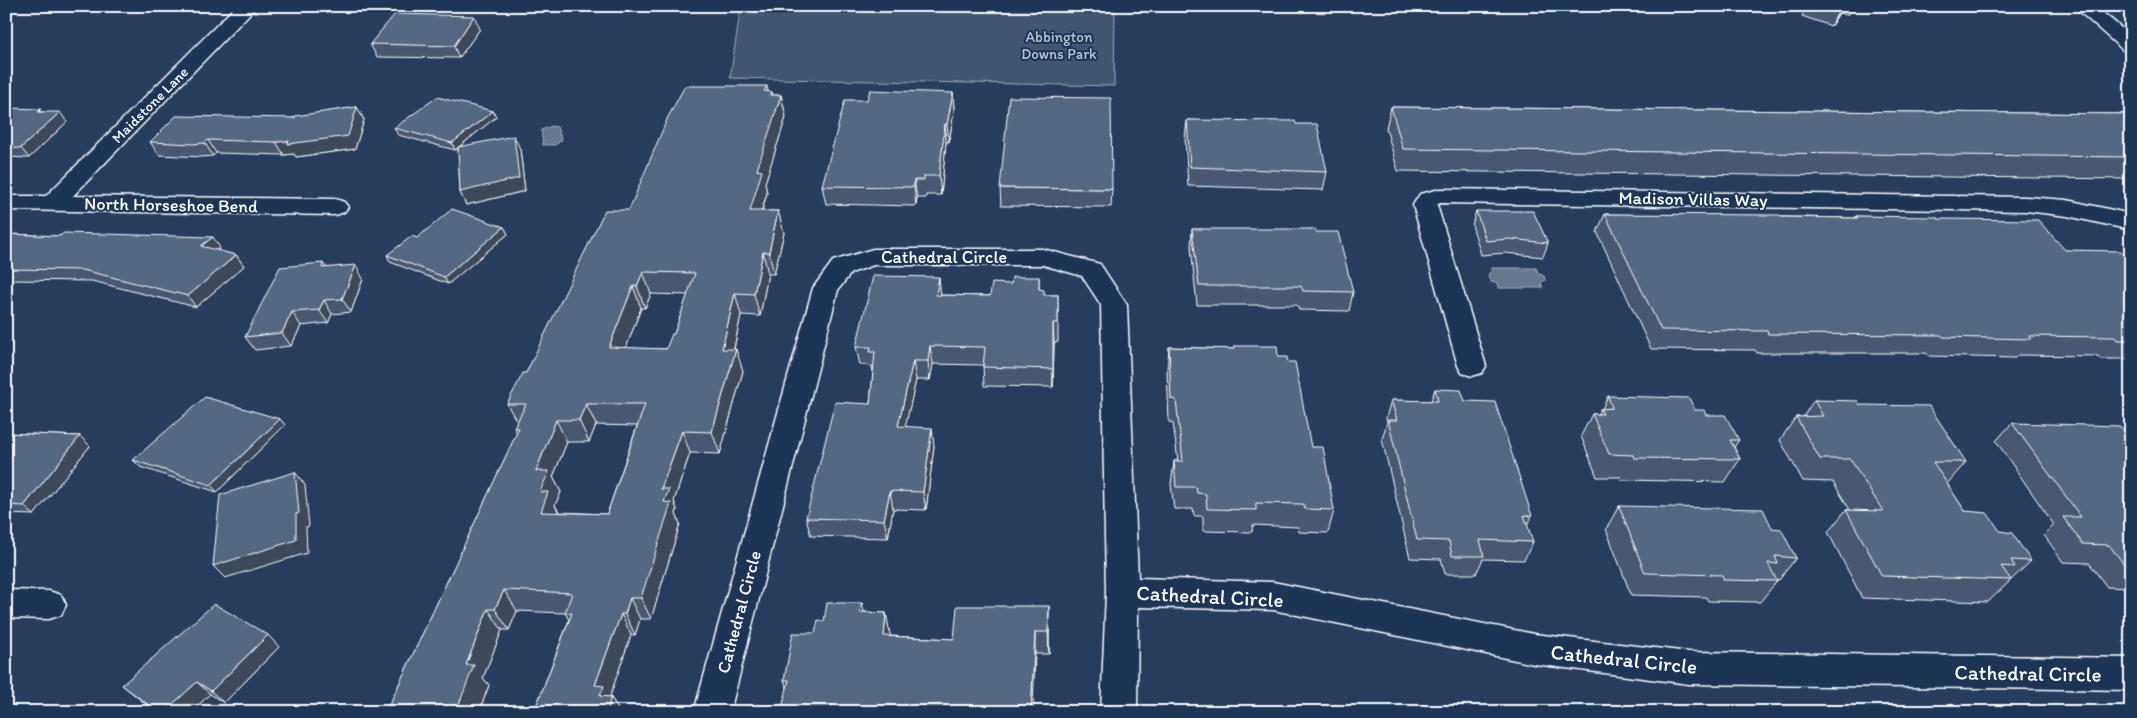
<svg xmlns="http://www.w3.org/2000/svg" width="2137" height="718" viewBox="0 0 2137 718" font-family="Itim,sans-serif">
  <style>
    .green { fill: #425672; stroke: #a0aab8 }
    .water { fill: #67788e; stroke: #a4aebb }
    .lines { fill: none; stroke-linecap: round; stroke-linejoin: round }
    .minor-casing { stroke: #fff; stroke-width: 3 }
    .secondary-casing { stroke: #fff; stroke-width: 3 }
    .minor { fill: #1d3557; fill-rule: evenodd }
    .secondary { fill: #1d3557; fill-rule: evenodd }
    .wall { fill: #49596f; stroke: #fff; fill-rule: evenodd }
    .shaded-wall { fill: #3c485a; stroke: #fff }
    .building { fill: #556781; stroke: #fff; fill-rule: evenodd }
    .labels { text-anchor: middle; dominant-baseline: central; stroke-width: 4; stroke-linejoin: round; paint-order: stroke }
    .far-park-label { font-size: 15px; fill: #bdc4ce; stroke: #1d3557 }
    .far-street-label { font-size: 15px; fill: #fff; stroke: #1d3557 }
    .street-label { font-size: 18px; fill: #fff; stroke: #1d3557 }
    .near-street-label { font-size: 21px; fill: #fff; stroke: #1d3557 }
  </style>
  <rect width="100%" height="100%" fill="#263d5e"/>
  <filter id="ink" filterUnits="userSpaceOnUse"><feTurbulence type="fractalNoise" baseFrequency=".02" numOctaves="2"/><feDisplacementMap in="SourceGraphic" scale="10" xChannelSelector="R" yChannelSelector="G"/><feConvolveMatrix kernelMatrix="1 2 1 2 8 2 1 2 1" color-interpolation-filters="sRGB"/></filter>
  <g filter="url(#ink)">
    <path class="green" d="M741 6H1115L1114 86 730 78Z"/>
    <path class="water" d="M552 126 557 127 562 140 555 145H543L541 130Z
      M1491 268H1536L1538 273 1544 276 1545 280 1541 283 1543 288H1498L1497 283 1491 282 1488 278 1489 273 1492 271Z"/>
    <g class="lines">
      <g class="minor-casing">
        <path id="minor" d="M236 6H257L73 196 336 199 344 202 348 207 344 212 336 215 6 210V196H46Z
          M1440 189 2026 197 2067 200 2131 214V230L2067 216 2026 211 1440 203 1437 205 1486 366 1482 373 1472 376 1462 373 1458 366 1413 205 1420 194Z
          M873 249H1043L1100 264 1127 305 1138 578 1273 582 1534 634 1689 652 2131 658V690L1689 684 1534 664 1273 610 1138 607 1137 712H1101L1106 592 1101 305 1082 276 1043 265H874L851 273 838 290 730 712H694L813 288 833 261Z
          M6 590 49 591 61 595 66 605 61 615 49 619 6 618Z"/>
      </g>
      <g class="secondary-casing">
        <path id="secondary" d="M2073 6H2095L2131 36V53L2124 51Z"/>
      </g>
      <use href="#minor" class="minor"/>
      <use href="#secondary" class="secondary"/>
    </g>
    <path class="wall" d="M1603 6H1629L1619 13Z
      M1807 6H1853L1847 15 1839 13 1831 26 1802 16Z
      M480 29 459 58 377 57 370 44Z
      M767 86 768 92H772L773 95H781L786 117 765 183 767 193 762 211H778L784 233 774 274H768L760 316 741 315 734 349 743 371 720 454 690 453 674 501 677 510 676 514 680 524 651 619H640L635 635H631L610 696 620 712H534L569 620 565 613 517 611 509 630H502L483 678 489 685 479 712H386L517 433 514 428 517 422 507 404 526 373 629 210ZM651 294 688 295 674 334 666 349 626 348 641 308H645ZM596 425 637 426 607 514 559 512 555 505 561 492 553 477 567 442H589Z
      M953 93 954 111 949 142H946L941 195H926V198H917L916 206 826 204 822 186 867 100Z
      M357 107 364 120 355 149 296 157 294 154 284 155 216 153 213 156 202 157 159 155 150 142Z
      M1391 107 2131 114V179L1398 171 1386 128Z
      M6 109 44 112 67 122 29 158 6 157Z
      M493 111 496 117 459 147 520 149 525 191 466 205 460 192 458 148 455 150 398 135 394 128Z
      M1187 120 1296 124 1327 172 1323 190 1188 186 1185 138Z
      M1000 188 1112 189 1111 207 1001 206Z
      M1476 211 1548 243 1543 257 1505 253 1481 255 1472 225Z
      M1605 214 1855 218 1856 216 1938 219 2065 250 2131 254V359H2100L2098 356 2018 355 2015 358 1929 356 1926 353H1757L1755 350 1651 349 1597 232Z
      M504 227 508 234 448 284 390 262 387 255 417 238Z
      M1192 229 1316 232 1353 292 1349 311 1299 310 1297 305H1197L1191 247Z
      M6 234 60 236 220 248 217 251 236 255 244 266 196 307 92 281 6 280Z
      M323 263 326 267 363 279 351 312 332 314 328 323 301 326 291 346 255 350 245 337Z
      M1039 277V289L1044 295H1058V342H1054L1053 387 984 386 983 365 933 364 930 380H916L905 426 934 446 926 510 893 509 888 538 811 536 806 518 870 404 873 371 872 366 860 365 856 347 941 295 990 296 1011 284Z
      M1234 346 1278 357 1311 447 1334 510 1328 533 1299 532 1298 527 1253 525 1252 532 1203 531V516H1194L1193 509H1174L1171 484 1174 461H1178L1173 423 1169 422 1167 370 1169 347 1234 349Z
      M1435 389 1465 401 1532 516 1527 525 1533 542 1524 560 1483 559 1476 574H1445L1441 559 1410 558 1382 439 1387 422 1386 418 1391 400 1431 401Z
      M1608 396 1695 410 1706 415 1739 440 1734 447 1740 459 1725 482 1622 480 1621 477H1597L1581 436 1592 414H1598L1600 409H1602Z
      M1814 400 1860 405 1966 462 1947 484 1965 511 2000 531 2031 561 1988 602 1862 598 1828 532 1846 510H1850L1833 482 1803 481 1780 440 1796 417H1803Z
      M280 419 285 425 217 492 140 467 133 460Z
      M2012 423 2131 438V588L2107 587 2089 563 2063 562 2044 535 2054 525 1996 441Z
      M6 433 80 436 90 446 34 515 6 514Z
      M1619 506 1772 528 1796 558 1779 580 1776 579 1777 581 1760 602 1708 601 1706 597 1631 595 1606 529Z
      M864 612 886 613 890 636 954 639 1049 628V654H1035L787 688 784 680 824 621Z
      M279 647 224 703 210 694 191 712H156L122 685Z"/>
    <path class="shaded-wall" d="M1622 6H1629L1619 13Z
      M1841 6H1843L1831 26Z
      M474 16 480 29 459 58 454 46Z
      M772 92 776 111 781 95 786 117 765 183 767 193 755 233 750 211 770 95Z
      M953 93 954 111 949 142 947 124Z
      M357 107 364 120 355 149 296 157 294 154 284 155 276 142 289 141Z
      M493 111 496 117 455 150 452 143Z
      M60 112 67 122 29 158 21 148Z
      M945 124 946 142 941 195 939 176Z
      M514 136 520 149 525 191 466 205 460 192Z
      M208 140 216 153 213 156 205 143Z
      M914 180 917 198 916 206 914 187Z
      M778 211 784 233 774 274 769 252Z
      M504 227 508 234 448 284 444 277Z
      M213 237 220 248 208 257 201 246Z
      M763 252 768 274 760 316 754 294Z
      M236 255 244 266 196 307 188 296Z
      M356 265 363 279 351 312 342 299Z
      M643 272 651 294 645 308 637 286Z
      M939 277 941 296 936 295Z
      M633 286 641 308 618 369 609 347Z
      M735 293 741 315 729 371 722 349Z
      M324 300 332 314 328 323 319 310Z
      M292 312 301 326 291 346 282 333Z
      M1053 323 1054 342 1053 387Z
      M930 346 933 364 930 380 928 361Z
      M736 349 743 371 720 454 712 432Z
      M913 361 916 380 901 445 898 426Z
      M586 404 596 425 589 442 579 420Z
      M280 419 285 425 217 492 211 485Z
      M556 420 567 442 553 477 561 492 555 505 559 514 541 512 540 492 536 471Z
      M932 428 934 446 926 510 923 492Z
      M682 431 690 453 674 501 677 510 676 514 680 524 651 619 641 598 664 502 661 489Z
      M80 436 90 446 34 515 24 506Z
      M295 472 305 485 309 526 306 527 307 553 225 578 213 566Z
      M890 491 893 509 888 538 884 520Z
      M504 590 517 611 509 630 495 609Z
      M630 598 640 619 635 635 625 614Z
      M862 603 867 625 860 612Z
      M1049 606V654L1048 632Z
      M488 609 502 630 483 678 489 685 479 712H456L466 665Z
      M886 613 890 634 888 657 884 636Z
      M621 614 631 635 610 696 620 712H607L595 685Z
      M1035 632V654L1033 712H1031Z
      M268 635 279 647 224 703 211 691Z
      M197 682 210 694 191 712H164Z"/>
    <path class="building" d="M395 14 474 16 454 46 370 44Z
      M685 86H767L764 91 772 92 770 95H781L757 170 762 171 750 211H778L769 252H763L754 294 735 293 722 349H736L712 432 682 431 661 489H669L664 502 671 503 641 598H630L625 614H621L595 685 604 686 600 696 611 697 607 712H534L572 613H565L572 593 504 590 495 609H488L466 665H474L456 712H386L519 428H514L526 404H507L523 373H526L605 210H629L668 117ZM643 272 695 273 674 334H672L666 349 609 347 633 286H637ZM586 404H645L607 514 541 512 548 492H540L549 471H536L556 420H579Z
      M870 90 953 93 947 124H945L939 176H924V180H914V187L822 186 845 100H867Z
      M437 97 493 111 452 143 394 128Z
      M1009 97 1111 98 1112 189 1000 188Z
      M357 107 348 136 288 144 289 141 276 142 208 140 205 143 194 144 150 142 176 116 295 118V116Z
      M1391 107 2131 114V157L1403 149Z
      M8 108 41 109 38 112H60L21 148H6V109Z
      M1187 120 1295 121 1296 124H1317L1327 172 1190 167Z
      M514 136 519 178 460 192 458 147Z
      M452 209 504 227 444 277 387 255 412 236 417 238Z
      M1476 211H1533L1548 243 1510 239 1486 241Z
      M1605 214 1780 215 1781 217 1858 218 1856 216 1936 217 1938 219 2038 220 2065 250 2121 251 2123 254H2131V340H2117L2115 337 2029 336 2031 339 1943 337 1941 335 1768 334 1767 331 1661 330Z
      M1192 229H1315L1316 232H1338L1353 292 1303 291 1301 286H1199Z
      M64 233 213 237 201 246 236 255 188 296 83 270 6 269V234L60 236Z
      M323 263 322 268 356 265 342 299 324 300 319 310 292 312 282 333 245 337 280 267Z
      M873 276 939 277 936 295 990 296 992 283 1011 284 1012 277H1039V289L1044 290V295H1058V323H1053V369L983 367 985 347 930 346 928 361H913L898 426 932 428 923 492 890 491 884 520 806 518 835 402 870 404 875 352H870L871 347H856Z
      M1234 346H1277L1278 357H1287L1288 362H1295L1311 447H1323L1334 510 1305 509 1303 504 1256 503V510L1207 509 1206 494 1197 493 1196 487H1176L1174 461H1183L1176 400 1171 399 1169 347 1235 349Z
      M1435 389 1461 390 1465 401 1495 402 1532 516 1524 515 1533 542 1480 540 1484 556H1452L1449 541 1417 540 1388 420H1397L1391 400 1438 401Z
      M1608 396 1689 398 1695 410H1704L1706 415H1725L1739 440H1730L1740 459 1634 458 1633 455 1609 454 1592 414H1603L1600 409 1612 408Z
      M205 397 280 419 211 485 133 460Z
      M1814 400 1858 401 1860 405 1929 406 1966 462H1933L1965 511 1987 513 2000 531 2012 533 2031 561 2011 560 2015 567 2001 566 2011 580 1882 576 1846 510 1883 511 1850 459H1820L1796 417 1823 416Z
      M2012 423 2120 426 2131 438V569H2128L2109 545 2083 544 2063 517H2081Z
      M6 433 80 436 24 506 6 505Z
      M295 472 299 513 296 514V540L213 566 220 495Z
      M1619 506 1763 509 1772 528 1781 529 1796 558 1775 556 1778 564 1768 563 1777 581 1724 580 1722 575 1645 573Z
      M827 603H862L860 612 886 613 884 636 954 639 957 606H1049L1048 632H1035L1031 712H781L789 680H784L793 633H815L818 620 824 621Z
      M214 604 268 635 211 691 197 682 164 712H158L122 685Z
      M1597 711H1640V712H1597Z"/>
  </g>
  <g class="labels">
    <g class="far-park-label">
      <text x="1059" y="37">Abbington<tspan x="1059" dy="17">Downs Park</tspan></text>
    </g>
    <g class="far-street-label">
      <text transform="translate(150 105) rotate(-45)">Maidstone Lane</text>
    </g>
    <g class="street-label">
      <text transform="translate(1693 199) rotate(1)">Madison Villas Way</text>
      <text transform="translate(171 205) rotate(1)">North Horseshoe Bend</text>
      <text x="944" y="257">Cathedral Circle</text>
      <text transform="translate(739 612) rotate(-75)">Cathedral Circle</text>
    </g>
    <g class="near-street-label">
      <text transform="translate(1210 596) rotate(3)">Cathedral Circle</text>
      <text transform="translate(1624 659) rotate(6)">Cathedral Circle</text>
      <text transform="translate(2028 673) rotate(1)">Cathedral Circle</text>
    </g>
  </g>
  <rect width="2137" height="718" fill="none" stroke="#1d3557" stroke-width="25"/>
  <rect x="12" y="12" width="2112" height="693" fill="none" stroke="#fff" stroke-width="2" filter="url(#ink)"/>
</svg>
